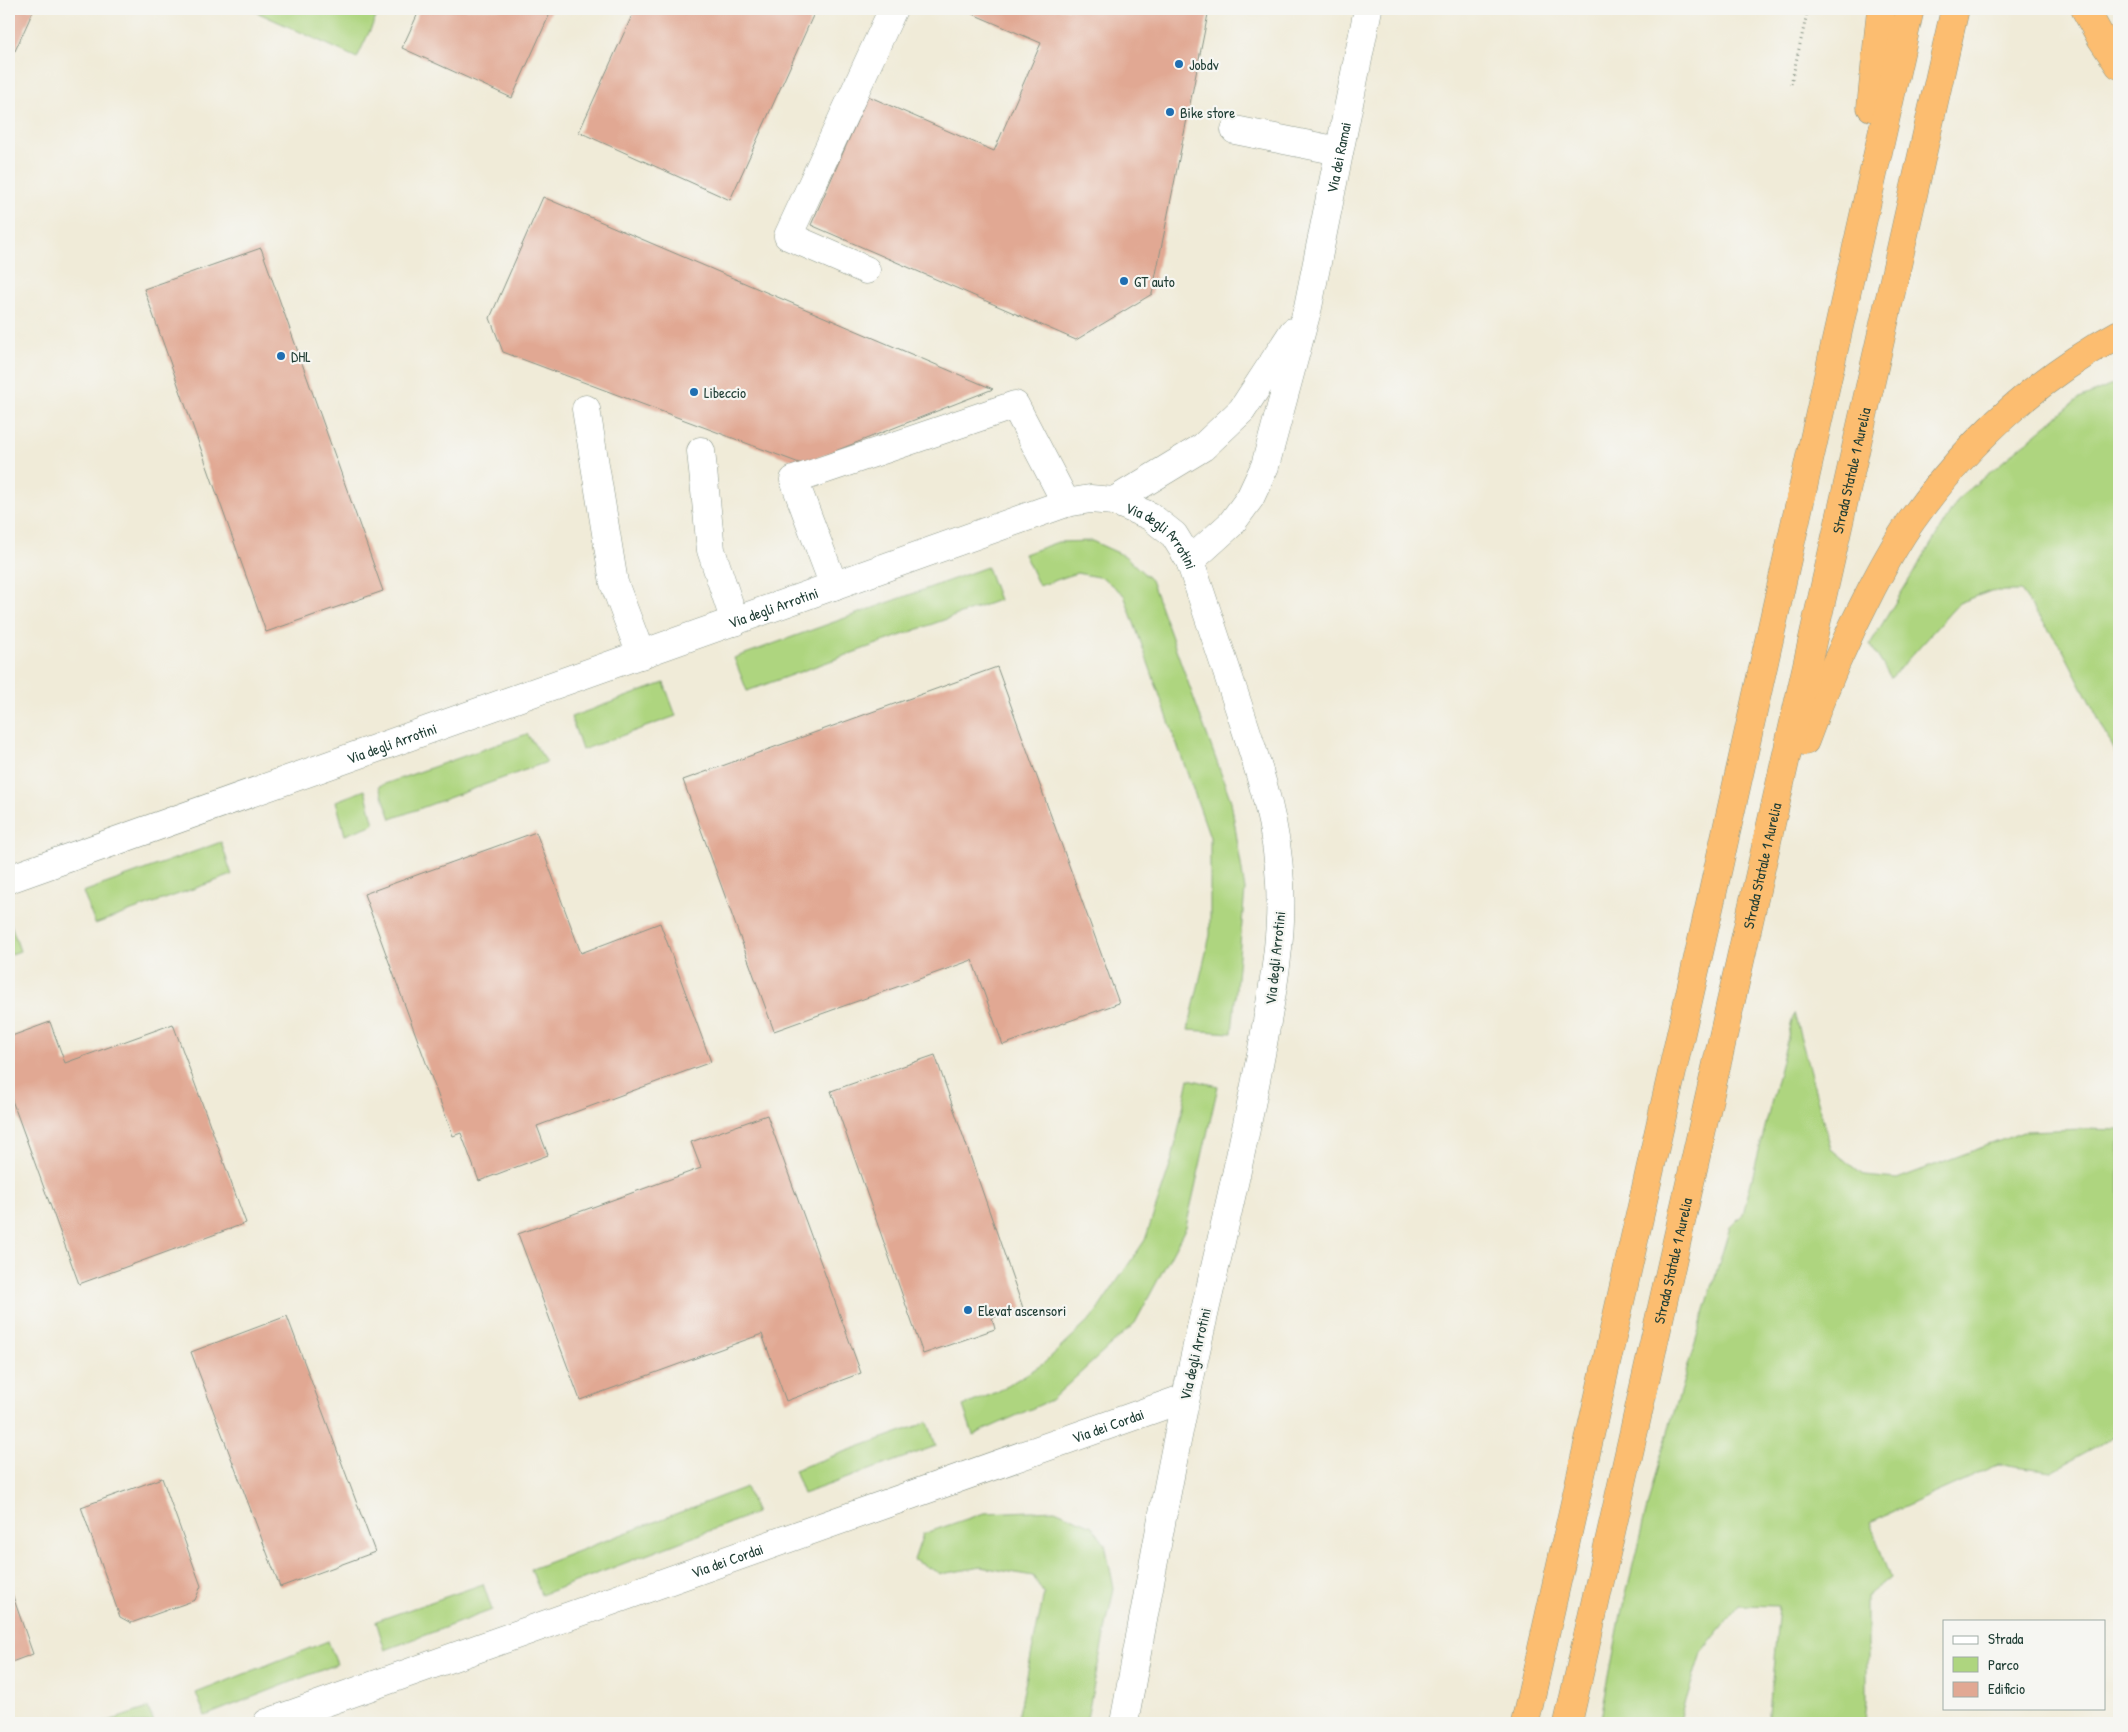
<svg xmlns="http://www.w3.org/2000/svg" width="2128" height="1732" viewBox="0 0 2128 1732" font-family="'Patrick Hand',sans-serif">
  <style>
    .green { fill: #aed57f; stroke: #66895a }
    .building { fill: #e1a893 }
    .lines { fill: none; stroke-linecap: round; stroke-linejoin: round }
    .minor-casing { stroke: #889486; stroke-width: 29 }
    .highway-casing { stroke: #889486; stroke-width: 29 }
    .path { stroke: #889486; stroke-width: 3; stroke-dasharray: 1 4; stroke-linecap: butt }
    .minor { stroke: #fff; stroke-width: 28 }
    .highway { stroke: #fcbd6f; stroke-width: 28 }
    .poi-dot { fill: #1f6fb2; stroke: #f6f6f2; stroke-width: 2 }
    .labels { text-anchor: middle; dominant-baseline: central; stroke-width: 4.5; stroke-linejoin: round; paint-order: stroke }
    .poi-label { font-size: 15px; fill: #1f3d34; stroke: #f6f6f2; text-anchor: start }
    .street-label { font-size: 15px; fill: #1f3d34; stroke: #f6f6f2 }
  </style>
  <rect width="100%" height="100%" fill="#f6f6f2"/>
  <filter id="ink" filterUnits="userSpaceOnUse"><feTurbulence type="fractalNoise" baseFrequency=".02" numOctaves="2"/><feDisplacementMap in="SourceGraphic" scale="10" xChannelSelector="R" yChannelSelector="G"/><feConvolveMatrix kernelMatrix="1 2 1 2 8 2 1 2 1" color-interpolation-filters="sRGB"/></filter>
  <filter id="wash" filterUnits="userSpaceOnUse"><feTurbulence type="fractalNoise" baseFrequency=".0096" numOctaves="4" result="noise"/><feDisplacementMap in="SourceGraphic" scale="20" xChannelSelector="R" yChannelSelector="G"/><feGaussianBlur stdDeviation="1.12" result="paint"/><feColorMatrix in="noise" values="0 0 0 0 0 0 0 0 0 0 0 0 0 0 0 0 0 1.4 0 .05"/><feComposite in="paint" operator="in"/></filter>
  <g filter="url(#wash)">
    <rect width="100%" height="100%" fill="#f0ebd8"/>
    <path class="green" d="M250 9H380L357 58Z
      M2119 382V759L2063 650 2021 591H1991L1959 603 1891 678 1870 644 1959 498 2077 400Z
      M1092 541 1125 556 1151 580 1231 801 1245 890 1232 1033 1188 1030 1210 935V837L1124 595 1103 578 1077 573 1039 586 1024 554 1058 542Z
      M987 567 999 600 747 691 734 658Z
      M664 683 676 716 582 750 571 717Z
      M527 734 547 762 391 819 379 786Z
      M365 790 374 824 345 835 336 801Z
      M221 842 232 875 95 924 83 892Z
      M9 919 20 951 9 955Z
      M1794 1013 1831 1149 1864 1176 1897 1179 2026 1131 2085 1129 2119 1130V1434L2051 1471 2000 1464 1870 1522 1890 1577 1867 1596V1700L1865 1723H1768L1779 1606 1740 1605 1701 1653 1679 1723H1600L1621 1614 1655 1475 1730 1227 1743 1214Z
      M1189 1079 1218 1086 1186 1227 1135 1323 1051 1400 973 1435 963 1406 997 1392 1043 1364 1092 1318 1145 1240 1172 1160Z
      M928 1422 936 1446 803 1494 794 1470Z
      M746 1487 756 1513 541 1595 531 1569Z
      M1055 1510 1092 1526 1105 1544 1114 1588 1086 1723H1017L1044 1594 1033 1576 981 1567 941 1574 914 1560 923 1534 984 1513Z
      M483 1584 492 1610 385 1650 376 1621Z
      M328 1641 337 1664 205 1716 196 1693Z
      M148 1708 154 1723H103Z"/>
    <g id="blocks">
      <path class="building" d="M9 9H34L15 51 9 48Z
        M420 9H552L512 98 402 48Z
        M635 9H816L730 200 579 132Z
        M961 9H1209L1152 294 1076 340 811 225 868 96 994 151 1041 43Z
        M543 197 993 389 802 464 503 352 490 318Z
        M261 248 383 591 266 632 144 289Z
        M997 667 1119 1003 1003 1045 972 960 774 1031 683 780Z
        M536 832 581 953 660 923 711 1062 537 1126 548 1155 479 1181 461 1133 453 1136 364 894Z
        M50 1022 65 1063 173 1024 246 1223 79 1284 9 1092V1037Z
        M935 1055 1023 1308 992 1318 995 1329 923 1354 831 1091Z
        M767 1115 861 1373 786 1401 762 1334 580 1400 518 1234 701 1168 691 1142Z
        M287 1316 375 1552 280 1587 191 1352Z
        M162 1478 201 1586 195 1600 131 1623 120 1617 81 1507Z
        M9 1585 33 1654 9 1663Z"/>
    </g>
  </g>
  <g filter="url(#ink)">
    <use href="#blocks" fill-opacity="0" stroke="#889486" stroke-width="1"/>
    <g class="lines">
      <g class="minor-casing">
        <g id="minor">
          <path d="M1235 130 1339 151"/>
          <path d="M866 270 788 236 893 9"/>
          <path d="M586 409 614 583 641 655"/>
          <path d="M701 451 711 550 735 622"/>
          <path d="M1114 501 1203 447 1242 410 1293 332"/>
          <path id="s1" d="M1190 561 1231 524 1250 498 1265 466 1308 307 1368 9"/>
          <path d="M834 586 794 480 1015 405 1066 503"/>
          <path id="s2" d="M9 879 1066 503 1090 499 1114 501 1150 516 1174 535 1190 561C1206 610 1223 659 1239 708 1258 767 1277 820 1280 883 1283 939 1272 994 1262 1049 1246 1135 1226 1221 1206 1306 1174 1444 1150 1584 1124 1723"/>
          <path id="s3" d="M267 1723 1185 1398"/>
        </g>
      </g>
      <g class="highway-casing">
        <g id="highway">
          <path d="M2085 9 2101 38 2119 65"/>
          <path d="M1871 107 1881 9"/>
          <path d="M1805 741C1824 688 1846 638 1872 588 1884 565 1897 541 1912 520 1967 443 2036 379 2119 334"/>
          <path d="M1525 1723 1713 891 1910 9"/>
          <path id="s4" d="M1568 1723 1955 9"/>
        </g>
      </g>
      <path class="path" d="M1791 84 1808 9"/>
      <use href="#minor" class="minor"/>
      <use href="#highway" class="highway"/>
    </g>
  </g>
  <g class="poi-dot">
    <circle cx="1179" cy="64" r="5"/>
    <circle cx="1170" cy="112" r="5"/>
    <circle cx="1124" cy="281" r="5"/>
    <circle cx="281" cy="356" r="5"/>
    <circle cx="694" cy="392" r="5"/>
    <circle cx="968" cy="1310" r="5"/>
  </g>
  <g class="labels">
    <g class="poi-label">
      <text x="1189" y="64">Jobdv</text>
      <text x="1180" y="112">Bike store</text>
      <text x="1134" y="281">GT auto</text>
      <text x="291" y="356">DHL</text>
      <text x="704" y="392">Libeccio</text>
      <text x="978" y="1310">Elevat ascensori</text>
    </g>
    <g class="street-label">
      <text stroke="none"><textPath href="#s1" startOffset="440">Via dei Ramai</textPath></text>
      <text stroke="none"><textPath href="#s4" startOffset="1284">Strada Statale 1 Aurelia</textPath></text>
      <text stroke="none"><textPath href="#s2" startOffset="1231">Via degli Arrotini</textPath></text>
      <text stroke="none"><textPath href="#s2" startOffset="811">Via degli Arrotini</textPath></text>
      <text stroke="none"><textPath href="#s2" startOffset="406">Via degli Arrotini</textPath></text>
      <text stroke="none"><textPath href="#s4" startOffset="879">Strada Statale 1 Aurelia</textPath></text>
      <text transform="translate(1275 958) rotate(-84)">Via degli Arrotini</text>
      <text stroke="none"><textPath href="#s4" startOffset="474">Strada Statale 1 Aurelia</textPath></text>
      <text transform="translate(1195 1354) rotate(-77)">Via degli Arrotini</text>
      <text stroke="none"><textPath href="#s3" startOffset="892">Via dei Cordai</textPath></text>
      <text stroke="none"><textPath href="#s3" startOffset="488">Via dei Cordai</textPath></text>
    </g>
  </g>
  <rect width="2128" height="1732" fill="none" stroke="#f6f6f2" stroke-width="30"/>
  <rect x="1943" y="1620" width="162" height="90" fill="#f6f6f2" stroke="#a0aca6"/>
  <rect x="1953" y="1636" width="25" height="8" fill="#ffffff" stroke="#a0aca6"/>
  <text x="1988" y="1644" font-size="15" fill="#1f3d34">Strada</text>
  <rect x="1953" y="1657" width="25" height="15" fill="#aed57f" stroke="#a0aca6"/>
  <text x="1988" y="1670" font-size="15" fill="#1f3d34">Parco</text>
  <rect x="1953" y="1682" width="25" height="15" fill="#e1a893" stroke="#a0aca6"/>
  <text x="1988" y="1694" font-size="15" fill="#1f3d34">Edificio</text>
</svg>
